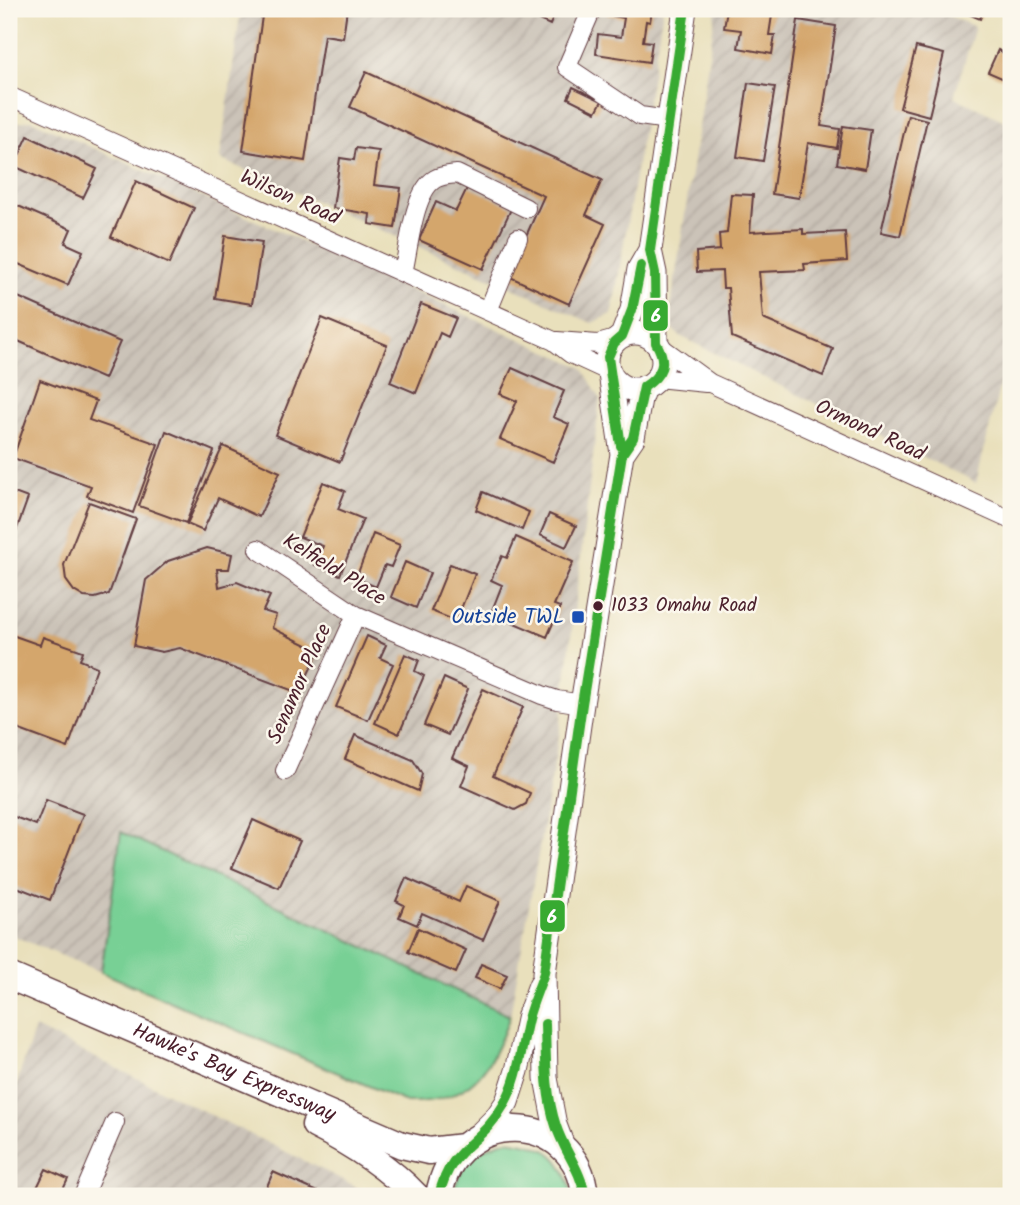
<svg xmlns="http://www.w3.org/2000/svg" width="1020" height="1205" viewBox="0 0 1020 1205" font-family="Kalam,sans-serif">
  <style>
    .industrial { fill: url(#industrial-furrows) }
    .green { fill: #78d095; stroke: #617860; stroke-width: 2 }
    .building { fill: #d4a66c }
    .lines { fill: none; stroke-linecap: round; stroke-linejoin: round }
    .minor-casing { stroke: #623c41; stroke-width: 20 }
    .major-casing { stroke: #623c41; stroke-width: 25 }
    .highway-casing { stroke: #623c41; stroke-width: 29 }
    .minor { stroke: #fff; stroke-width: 18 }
    .major { stroke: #fff; stroke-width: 23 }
    .highway { stroke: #fff; stroke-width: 26 }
    .bus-1-casing { stroke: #fbf7ec; stroke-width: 16 }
    .bus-1 { stroke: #37aa31; stroke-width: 10 }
    .bus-dot { fill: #4a1f2b; stroke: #fbf7ec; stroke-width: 2.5 }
    .transit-dot { fill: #1a4fb4; stroke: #fbf7ec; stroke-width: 2.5 }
    .labels { text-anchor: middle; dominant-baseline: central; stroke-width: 5; stroke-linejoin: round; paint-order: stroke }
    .bus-label { font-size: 19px; fill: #4a1f2b; stroke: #fbf7ec; text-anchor: start }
    .street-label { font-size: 21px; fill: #4a1f2b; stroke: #fbf7ec }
    .transit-label { font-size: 21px; fill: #164399; stroke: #fbf7ec; text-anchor: end }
    .line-badge { stroke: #fbf7ec; stroke-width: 2.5 }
    .badge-label { font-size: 19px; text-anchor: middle; font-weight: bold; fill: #fff }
  </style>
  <defs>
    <pattern id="industrial-furrows" width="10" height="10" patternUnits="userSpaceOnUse" patternTransform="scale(1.75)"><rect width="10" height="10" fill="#cbc3b8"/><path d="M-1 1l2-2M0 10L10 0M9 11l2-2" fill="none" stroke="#b0a79e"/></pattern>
  </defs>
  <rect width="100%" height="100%" fill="#fbf7ec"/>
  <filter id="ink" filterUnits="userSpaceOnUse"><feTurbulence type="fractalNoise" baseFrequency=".0143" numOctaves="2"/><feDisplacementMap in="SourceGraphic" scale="14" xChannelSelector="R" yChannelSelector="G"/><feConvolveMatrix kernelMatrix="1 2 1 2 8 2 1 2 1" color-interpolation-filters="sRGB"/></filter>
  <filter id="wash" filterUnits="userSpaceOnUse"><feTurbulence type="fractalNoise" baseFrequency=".00686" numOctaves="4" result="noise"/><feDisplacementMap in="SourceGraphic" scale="28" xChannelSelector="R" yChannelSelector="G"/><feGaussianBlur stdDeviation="1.57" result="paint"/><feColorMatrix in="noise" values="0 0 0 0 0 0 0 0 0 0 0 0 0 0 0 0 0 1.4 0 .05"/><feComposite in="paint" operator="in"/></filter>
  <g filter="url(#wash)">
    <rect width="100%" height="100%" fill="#e9e0bc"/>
    <path class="industrial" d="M241 9H663L612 314 592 323 220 159Z
      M716 9H933L975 27 954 97 1011 124V339L976 483 680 336 672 329 670 313Z
      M31 120 582 367 600 398 560 729 510 1016 121 832 101 972 9 934V127L10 124Z
      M35 1028 345 1181 371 1196H9V1107Z"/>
    <path class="green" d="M121 832 510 1016C490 1071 470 1104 406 1102L101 972Z
      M507 1140C549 1146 562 1154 573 1196H452C463 1159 470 1153 507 1140Z"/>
    <g id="blocks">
      <path class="building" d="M263 9H347L343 38 324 35 305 161 243 151Z
        M535 9H557L550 25 532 17Z
        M608 9H652L650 22 646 21 643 41 652 42 649 62 596 54 598 34 621 37 624 18 607 15Z
        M727 9H773L769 35H775L772 54 738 48 741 30 724 28Z
        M957 9H984L980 19Z
        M798 20 836 26 821 126 840 129 837 148 808 143 799 198 772 194Z
        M916 47 944 54 929 116 900 108Z
        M998 50 1011 57V82L988 72Z
        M366 72 602 180 586 215 605 224 569 304 508 276 544 196 350 107Z
        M748 83 775 87 763 161 737 157Z
        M573 87 602 101 596 112 568 98Z
        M908 115 927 120 900 236 881 232Z
        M843 126 871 130 865 169 837 164Z
        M28 136 97 169 83 198 14 166Z
        M356 148 379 151 374 185 401 188 395 228 369 224 370 214 333 208 340 158 354 160Z
        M136 181 194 208 169 264 111 237Z
        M468 186 512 207 483 269 419 240 436 202 456 211Z
        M731 194 753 195 750 232 803 229V234L845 232 847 261 804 264 805 270 759 272 763 319 833 349 823 376 732 337 728 288H723L722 271 697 272 696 252 720 250 719 234 727 233Z
        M9 202 71 229 65 243 83 251 68 285 9 260Z
        M225 236 262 242 252 304 215 298Z
        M9 293 120 342 104 379 9 337Z
        M421 304 456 318 448 337 440 333 416 393 390 382Z
        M322 318 387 345 340 462 275 435Z
        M512 368 564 391 553 417 569 424 553 462 500 439 517 401 500 394Z
        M40 380 96 401 89 420 158 444 133 513 87 496 91 486 13 458Z
        M166 431 214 451 186 523 139 506Z
        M223 446 280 472 259 517 218 498 203 531 187 524Z
        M323 482 345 491 338 509 363 519 340 575 315 565 323 546 300 537Z
        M9 491 28 498 9 551Z
        M483 492 529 512 522 530 476 510Z
        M89 502 136 519 109 594 95 598 84 597 74 591 66 580 64 565Z
        M549 514 576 526 566 547 540 535Z
        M373 534 400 545 391 567 385 565 376 587 356 578Z
        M516 537 573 562 554 605 560 607 547 637 491 613 502 585 491 580 502 556 507 558Z
        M207 548 232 554 229 569H217L219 587 237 582 270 596 263 611 276 615 272 628 319 651 299 693 180 648 162 652 134 646 146 580 168 561Z
        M405 562 430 573 416 608 391 597Z
        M450 564 475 574 456 621 431 611Z
        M9 634 40 645 43 637 83 651 80 660 97 667 68 748 9 726Z
        M367 636 386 645 380 658 393 664 368 720 336 707Z
        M405 654 419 660 415 671 424 676 399 734 375 723Z
        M444 678 468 689 448 735 424 725Z
        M483 689 523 707 493 776 530 793 526 804 515 810 461 786 469 766 452 758Z
        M355 735 413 760 422 774 418 791 345 759Z
        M46 800 83 814 50 900 9 884V815L36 825Z
        M253 820 300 841 279 888 232 868Z
        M406 878 459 902 466 886 500 901 483 940 422 913 417 925 399 917 404 905 396 901Z
        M418 928 466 950 456 973 408 952Z
        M481 964 507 975 500 989 475 978Z
        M46 1169 68 1179 60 1196H33Z
        M273 1172 327 1196H263Z"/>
    </g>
  </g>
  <g filter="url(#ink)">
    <use href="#blocks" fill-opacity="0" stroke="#623c41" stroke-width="2"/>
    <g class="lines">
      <g class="minor-casing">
        <path id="minor" d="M592 9 567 67 640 116 668 120
          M9 96 554 341 571 354 610 372
          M403 273C409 249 413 192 435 179 442 175 449 175 457 174L526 208
          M488 311 518 238
          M557 341 598 344 619 338
          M658 345 710 383 1011 520
          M657 378 706 383
          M258 549 356 615 542 695 557 700 582 704
          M285 771 356 615
          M83 1196 115 1122"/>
      </g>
      <g class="major-casing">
        <path id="major" d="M607 361a28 28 0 1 1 56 0a28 28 0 1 1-56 0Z
          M622 336 632 310 639 269 650 250
          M656 343 655 273 650 250 685 9
          M622 454 633 438 640 399 644 387
          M477 1137 496 1118 507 1102 517 1071 529 1015 540 985
          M564 1149 555 1125 546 1078 544 973 582 704 622 454 610 373"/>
      </g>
      <g class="highway-casing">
        <g id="highway">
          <path id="s1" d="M9 976 402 1145 429 1151 463 1147"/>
          <path d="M315 1125C353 1144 387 1166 416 1196"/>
          <path d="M439 1196C453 1105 578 1108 585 1196"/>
        </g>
      </g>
      <use href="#minor" class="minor"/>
      <use href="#major" class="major"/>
      <use href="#highway" class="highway"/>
      <g class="bus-1-casing">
        <path id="bus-1" d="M621 446 608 357 614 343 622 336 632 310 641 266
          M545 1024C546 1058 545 1093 556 1126 564 1151 581 1170 585 1196
          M439 1196C450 1146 481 1145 503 1106 519 1079 521 1048 528 1019 532 1003 539 988 544 973L582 704 622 454 633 438 644 387C662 375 668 363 656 343L655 273 650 250 685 9"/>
      </g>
      <use href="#bus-1" class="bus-1"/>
    </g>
  </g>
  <circle class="bus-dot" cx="598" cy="606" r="6"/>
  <rect class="transit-dot" x="571" y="610" width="14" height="14" rx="3.5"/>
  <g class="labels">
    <g class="bus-label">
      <text x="611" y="606">1033 Omahu Road</text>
    </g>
    <g class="street-label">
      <text transform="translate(290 198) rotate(24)">Wilson Road</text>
      <text transform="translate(870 431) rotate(25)">Ormond Road</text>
      <text transform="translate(334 570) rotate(32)">Kelfield Place</text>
      <text transform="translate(300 684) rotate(-66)">Senamor Place</text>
      <text stroke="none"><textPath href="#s1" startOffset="245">Hawke's Bay Expressway</textPath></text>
    </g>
    <g class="transit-label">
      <text x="564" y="617">Outside TWL</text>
    </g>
  </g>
  <g class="line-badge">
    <rect x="642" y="299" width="27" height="33" rx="7" fill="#37aa31"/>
    <rect x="539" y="899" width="27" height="34" rx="7" fill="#37aa31"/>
  </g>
  <g class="badge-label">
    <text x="656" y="322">6</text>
    <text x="552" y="923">6</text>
  </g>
  <rect width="1020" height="1205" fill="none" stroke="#fbf7ec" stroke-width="35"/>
</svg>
